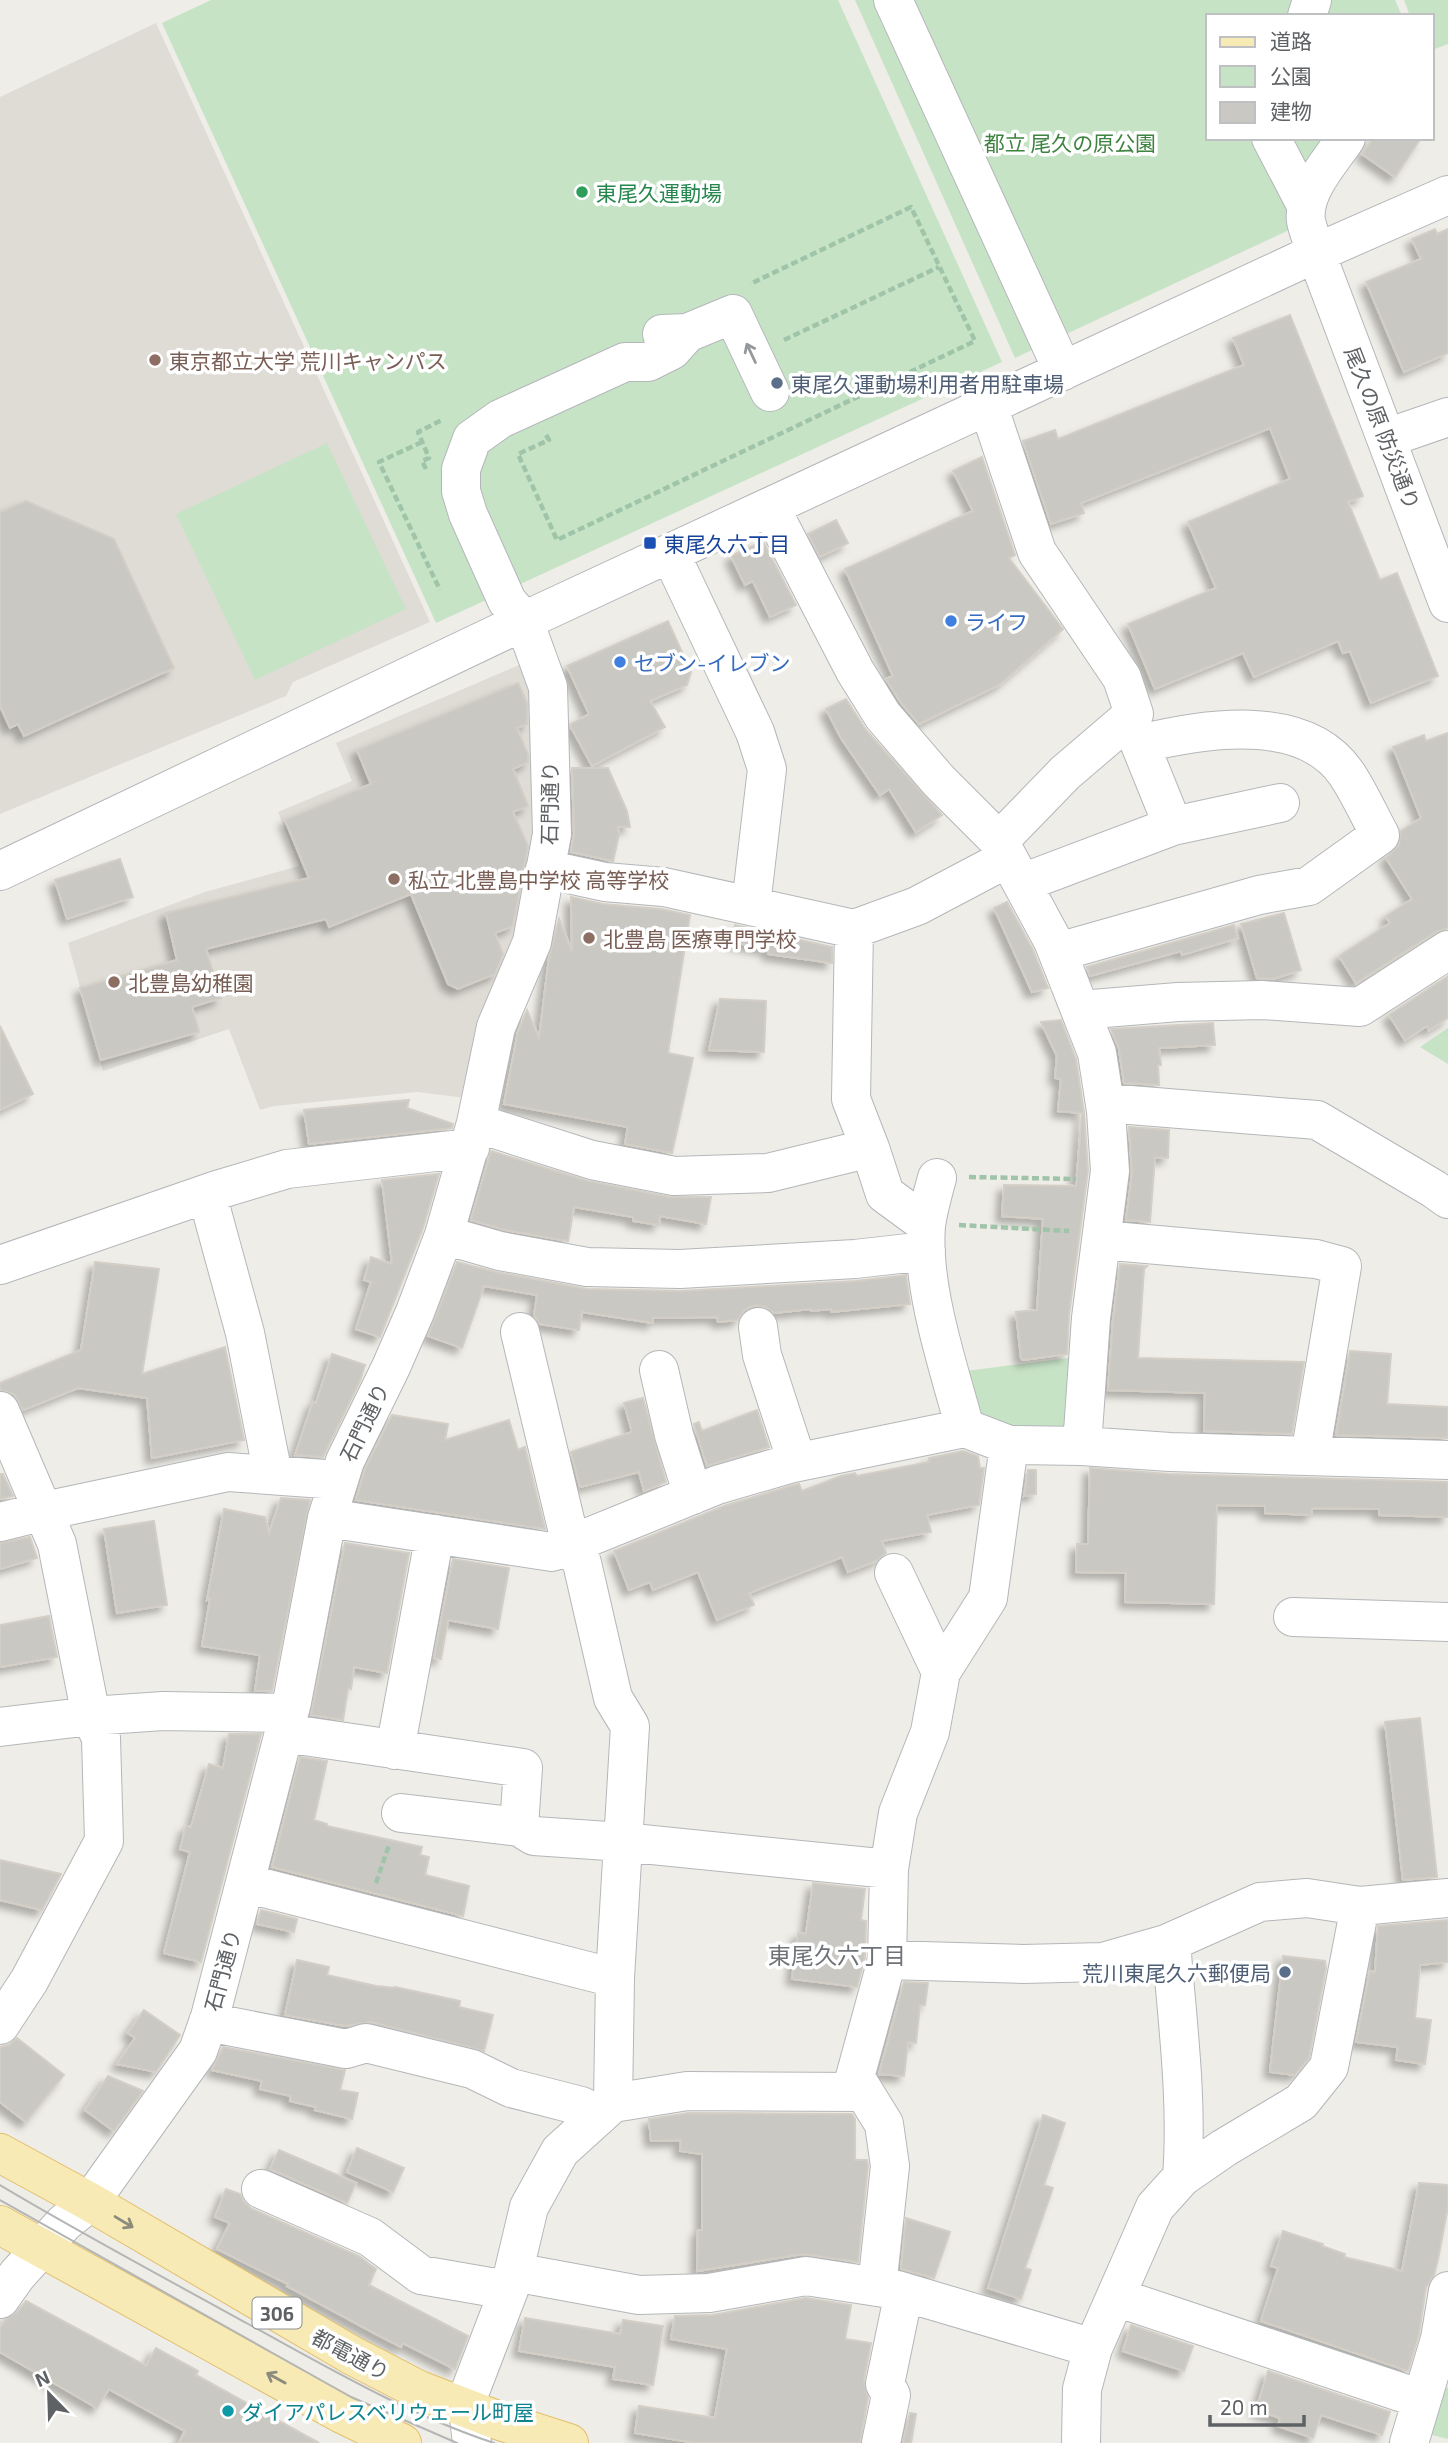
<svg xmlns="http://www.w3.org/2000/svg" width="1448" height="2443" viewBox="0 0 1448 2443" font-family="'Exo 2','Noto Sans JP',sans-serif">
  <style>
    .education { fill: #dedcd5 }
    .green { fill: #c7e3c6 }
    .building { fill: #cac8c3; stroke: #d3cec6; stroke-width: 2; filter: url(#shadow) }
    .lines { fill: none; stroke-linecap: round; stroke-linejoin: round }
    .minor-casing { stroke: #b4b7ba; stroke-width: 40 }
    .major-casing { stroke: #e3be6b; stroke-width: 40 }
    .path { stroke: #a0c4a9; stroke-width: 4.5; stroke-dasharray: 7 3.5; stroke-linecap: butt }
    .minor { stroke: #fff; stroke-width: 38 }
    .major { stroke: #f7eab4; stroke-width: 38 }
    .tram { stroke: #b4b5b5; stroke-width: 2 }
    .oneway { stroke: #96999b }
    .oneway2 { stroke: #8c8b7d }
    .leisure-dot { fill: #2e9e5b; stroke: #fff; stroke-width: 2.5 }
    .education-dot { fill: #8d6e63; stroke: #fff; stroke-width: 2.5 }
    .service-dot { fill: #5c6f8a; stroke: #fff; stroke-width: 2.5 }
    .transit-dot { fill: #1a4fb4; stroke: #fff; stroke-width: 2.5 }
    .shop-dot { fill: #3f7fe0; stroke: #fff; stroke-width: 2.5 }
    .culture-dot { fill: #0f9aa8; stroke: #fff; stroke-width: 2.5 }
    .labels { text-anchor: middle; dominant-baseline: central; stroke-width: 7; stroke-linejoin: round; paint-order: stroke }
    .shield { fill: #fff; stroke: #8e9193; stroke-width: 2 }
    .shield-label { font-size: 19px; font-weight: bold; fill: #5e6265 }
    .park-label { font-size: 21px; fill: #3f8341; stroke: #fff }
    .leisure-label { font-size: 21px; fill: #27864d; stroke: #fff; text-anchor: start }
    .education-label { font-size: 21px; fill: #785e54; stroke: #fff; text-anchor: start }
    .service-label { font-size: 21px; fill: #4e5e75; stroke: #fff; text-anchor: start }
    .street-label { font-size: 21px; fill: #5e6265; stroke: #fff }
    .transit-label { font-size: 21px; fill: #164399; stroke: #fff; text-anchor: start }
    .shop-label { font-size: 21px; fill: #366cbe; stroke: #fff; text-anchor: start }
    .culture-label { font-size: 21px; fill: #0d838f; stroke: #fff; text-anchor: start }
    .neighbourhood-label { font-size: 23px; fill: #6f7377; stroke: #fff }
  </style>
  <defs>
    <filter id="shadow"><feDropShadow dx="-6" dy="6" stdDeviation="3.5" flood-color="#0004"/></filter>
  </defs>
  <rect width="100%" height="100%" fill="#efede7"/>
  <path class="education" d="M156 23 430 622 293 682 286 696 0 814V97Z
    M524 663 543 711 545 836 466 1098 417 1092 274 1106 260 1110 229 1029 103 1071 68 943 205 892 299 866 278 812 352 781 336 743Z"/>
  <path class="green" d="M211 0H838L1002 362 436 623 162 23Z
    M855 0H1395L1402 16H1208V138H1332L1289 230 1015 358Z
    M1404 0H1448V44L1432 50V16H1410Z
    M327 443 406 609 255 680 176 514Z
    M1448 1028V1064L1420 1047Z
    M1076 1357 1071 1428 1000 1426 968 1408 958 1372Z
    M1436 2385 1448 2388V2439L1424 2433Z"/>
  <path class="building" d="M1373 138H1421L1395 177 1362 154Z
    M1435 229 1437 234 1448 229V353L1404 372 1366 282 1421 259 1412 239Z
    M1290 315 1363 496 1348 502 1380 580 1397 573 1438 676 1371 703 1350 651 1343 653 1338 641 1254 677 1243 653 1155 689 1128 624 1216 588 1188 522 1290 479 1270 428 1081 503 1084 513 1051 524 1023 441 1055 430 1058 439 1244 365 1233 338Z
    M982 457 1015 555 1009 558 1063 629 999 685 919 724 901 703 886 679 893 676 845 569 973 511 953 471Z
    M26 501 114 539 174 668 24 736 18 724 10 728 0 706V512Z
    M836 520 848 543 820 557 808 534Z
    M763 541 796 605 770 617 753 581 745 585 731 556Z
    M668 621 691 672 687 685 650 701 665 727 592 766 571 727V724L589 714 567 666Z
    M518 683 527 703V724L517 728 528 755V762L513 769 528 806 513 812 528 846 513 926 495 933 503 954 495 974 458 989 448 984 411 894 329 927 326 919 206 949 221 998 192 1007 199 1032 101 1060 80 988 177 960 166 913 309 878 285 820 371 784 357 750Z
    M846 699 866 730 942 815 916 832 889 789 880 795 841 738 826 709Z
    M1448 733V928L1436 932 1356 983 1339 956 1390 923 1386 916 1412 899 1386 858 1399 845 1401 831 1421 818 1393 747 1424 735 1426 741Z
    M572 768H608L627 811 630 827H618L619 835 613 861 571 852 574 834Z
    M120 859 133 897 67 919 55 880Z
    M571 897 603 904 661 909 690 915 668 1053 693 1058 672 1153 625 1144 628 1127 504 1104 518 1032 527 1010 539 1038 549 958 559 919 572 951Z
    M1007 902 1033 950 1048 988 1032 992 994 908Z
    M1284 913 1301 970 1273 979 1257 978 1241 924Z
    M735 925 832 947V963L768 954 769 949 731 942Z
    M1234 925 1238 938 1182 955 1181 951 1090 976 1087 967Z
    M1448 976V1018L1429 1030 1427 1026 1405 1040 1389 1015Z
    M720 999 766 1001 764 1052 709 1050Z
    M1061 1020 1076 1059 1084 1113 1088 1170 1069 1315 1067 1354 1023 1360 1021 1358 1016 1312 1037 1310 1043 1219 1002 1216 1004 1185 1076 1186 1082 1113 1058 1111 1061 1079 1055 1078 1057 1056 1041 1022Z
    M1213 1023 1215 1045 1159 1048 1161 1065H1158L1159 1085 1124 1083 1119 1049 1111 1029Z
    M0 1026 33 1094 0 1110Z
    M409 1100 407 1108 453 1124 452 1128 309 1144 304 1110Z
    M1129 1127 1169 1130 1168 1158 1155 1157 1150 1222 1126 1220 1132 1174Z
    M491 1151 588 1181 670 1197H711L706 1224 660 1216 659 1225 633 1221V1217L574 1207 568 1241 505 1230 471 1220Z
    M439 1174 423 1228 380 1337 356 1329 371 1282 364 1280 371 1257 392 1264 382 1180Z
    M95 1262 159 1269 142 1374 225 1347 244 1440 152 1458 147 1398 78 1388 23 1410 14 1394 0 1390V1383L81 1350Z
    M457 1262 496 1272 587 1289 681 1291 856 1281 906 1275 910 1304 831 1312V1309L811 1311V1309L774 1313 765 1307 756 1305 744 1310 738 1320 718 1322 717 1317 653 1318V1323L582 1312 579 1330 540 1324 534 1316 537 1295 484 1286 462 1348 428 1336Z
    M1120 1264 1147 1266 1144 1269 1138 1358 1304 1362 1292 1434 1204 1431 1205 1393 1108 1390 1113 1320Z
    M1350 1351 1391 1354 1387 1404 1448 1407V1438L1336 1435Z
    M332 1354 365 1365 360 1381 323 1457 295 1455 313 1402 316 1403Z
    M643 1398 666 1482 644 1491 639 1472 580 1487 571 1452 632 1432 624 1403Z
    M757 1410 769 1447 707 1466 694 1424 699 1422 702 1431Z
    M392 1415 448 1424 445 1440 509 1420 518 1450 525 1447 545 1529 356 1500 365 1469Z
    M963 1451 978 1456 980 1468H984L979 1505 927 1515 931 1532 882 1541 886 1553 876 1561 848 1572 842 1557 749 1593 754 1605 717 1620 698 1572 653 1590 650 1582 629 1590 614 1551 724 1506 794 1485 799 1484 802 1491 841 1476 855 1473 857 1476 929 1462V1458Z
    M1090 1468 1169 1474 1448 1482V1517L1379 1515V1509L1312 1508V1515L1265 1513V1506L1217 1505 1214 1604 1125 1602 1126 1573 1076 1572 1077 1544H1088Z
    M1028 1470H1036V1494L1024 1496Z
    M0 1474H3L13 1496 0 1499Z
    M281 1498 310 1500 272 1691H255L260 1655 202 1646 210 1599 207 1600 224 1509 265 1517 269 1533Z
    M154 1521 167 1605 117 1613 104 1529Z
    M30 1537 37 1558 0 1569V1543Z
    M345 1543 409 1553 387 1673 354 1667 351 1689 348 1688 343 1720 311 1715Z
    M453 1559 509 1568 498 1629 448 1620 441 1659 434 1658Z
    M49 1616 57 1657 0 1667V1625Z
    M1420 1718 1437 1877 1403 1880 1385 1722Z
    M229 1734H261L201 1962 164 1953 190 1852 180 1849 186 1826 191 1827 209 1764 223 1768Z
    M300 1757 327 1761 314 1820 327 1824V1826L422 1847 420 1855 429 1857 425 1875 469 1886 463 1916 272 1867Z
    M0 1860 61 1874 42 1910 0 1900Z
    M813 1883 865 1889 861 1920 866 1921 865 1957 857 1987 792 1979 798 1933 806 1934Z
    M261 1910 297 1919 294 1932 257 1924Z
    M1448 1920V1962L1420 1965 1415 2018 1431 2020 1425 2064 1396 2060 1398 2047 1356 2042 1370 1971 1375 1972 1378 1926Z
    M1283 1956 1325 1961 1326 1968 1309 2058 1295 2075 1270 2072Z
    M297 1960 329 1967 327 1975 376 1986 395 1988V1987L460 2001 459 2007 493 2015 484 2051 371 2022 345 2026 285 2015Z
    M904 1982 928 1983 925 2005H920L916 2043 908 2042 904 2076 879 2074Z
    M144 2010 180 2035 156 2072 117 2064 135 2038 128 2033Z
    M17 2038 64 2075 26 2122 0 2102V2047L9 2045Z
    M223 2047 345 2070 340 2090 358 2093 352 2119 315 2110 316 2107 290 2101 291 2096 260 2089 262 2081 212 2070Z
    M108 2076 143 2091 114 2131 85 2110Z
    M689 2113 852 2114 855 2119V2160H867L868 2166 858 2262 803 2254 697 2271 698 2230H702V2154L680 2151 681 2140 651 2141 649 2119Z
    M1043 2115 1065 2123 1044 2185 1053 2188 1025 2268 1031 2270 1021 2299 988 2288Z
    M357 2148 404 2168 393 2192 347 2172Z
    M279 2150 356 2183 347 2203 270 2169Z
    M1419 2183 1448 2185V2207L1438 2259 1434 2275 1426 2287 1419 2334 1408 2371 1261 2321 1278 2268 1271 2266 1283 2231 1323 2244 1322 2246 1345 2254 1344 2257 1402 2271Z
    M226 2189 240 2194 244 2202 252 2209 359 2256 376 2269 369 2285 468 2336 455 2369 403 2343 401 2347 374 2333 287 2286 288 2284 217 2249 230 2223 215 2217Z
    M906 2218 950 2232 934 2278 901 2269Z
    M806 2298 851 2305 845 2339 871 2343 864 2380 868 2398 860 2443H696L635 2433 639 2406 715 2418 727 2349 671 2339 675 2316 713 2315Z
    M26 2301 146 2366 156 2348 198 2371 196 2375 319 2443H179L185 2431 109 2389 97 2408 0 2352V2328L5 2320 17 2312Z
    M525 2318 620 2334 623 2320 663 2326 653 2385 613 2379 615 2367 519 2351Z
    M1131 2325 1193 2346 1184 2371 1123 2351Z
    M1268 2371 1390 2412 1382 2435 1321 2415 1313 2438 1278 2426 1280 2418 1256 2410Z
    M910 2413 916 2414 911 2443H903Z"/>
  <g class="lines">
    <g class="minor-casing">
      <path id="minor" d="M893 0 1063 371
        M1307 16 1312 0
        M1271 138 1306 205
        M1346 138C1331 161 1302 191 1306 221 1308 231 1313 242 1316 253L1448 603
        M662 334 687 333 733 314 770 392
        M988 405 1037 552 1122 678 1134 714 1065 773 999 841
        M1387 438 1448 417
        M770 507 855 671 883 716 939 781 999 841 1053 941 1097 1053 1106 1111 1110 1171 1091 1318 1082 1446
        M670 553 755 732 767 769 751 905
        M1173 826 1280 803
        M545 869 605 882 664 887 854 929 917 906 1008 858
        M0 871 541 613 1316 253 1448 195
        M1022 883 1173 826 1131 722
        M1058 952 1259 895 1309 886 1380 835C1369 815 1359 792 1346 773 1303 711 1201 729 1140 744
        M1080 1010 1178 1002 1262 1000 1360 1007 1448 950
        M1105 1103 1317 1120 1434 1189 1448 1199
        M476 1123 592 1160 674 1176 768 1173 870 1148 851 1099 854 929
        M870 1148 885 1194 926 1224
        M937 1178C933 1193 928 1210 926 1226 921 1287 949 1369 965 1428
        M207 1194 245 1333 273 1475
        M444 1235 500 1251 587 1267 680 1269 855 1259 926 1251
        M1101 1240 1316 1259 1342 1266 1310 1456
        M0 1265 217 1190 287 1169 470 1148
        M758 1327 762 1355 797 1462
        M659 1370 674 1435 693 1495
        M0 1411 57 1544 91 1716 101 1738 104 1841 29 1981 0 2025
        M327 1518 552 1552 717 1485 789 1464 965 1428 1009 1445 1082 1446 1170 1452 1448 1460
        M0 1522 44 1511 228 1472 338 1480
        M894 1573 941 1672
        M1293 1617 1448 1622
        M0 1727 91 1716 163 1711 289 1713
        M284 1733 523 1768 519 1827
        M395 1750 435 1534
        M401 1813 519 1827 534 1836 623 1842 889 1869
        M245 1883 615 1978
        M1171 1942C1177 2020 1188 2099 1182 2177
        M887 1960 1023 1964 1103 1962 1166 1944 1260 1902 1307 1898 1360 1906 1448 1898
        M208 2022 346 2049 366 2043 472 2069 511 2088 581 2106 600 2115
        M613 2103 687 2091 864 2092
        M261 2189 370 2237 421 2275 490 2287H510
        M514 2272 639 2295 709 2293 806 2276 897 2290 1093 2348
        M877 2287 890 2166 884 2124 855 2077 887 1960 889 1869 898 1813 930 1732 941 1672 988 1598 1009 1445
        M1116 2297 1421 2399
        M0 2299 17 2275 64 2223 90 2202 198 2051 210 2017 292 1702 327 1518 345 1461 391 1367 415 1312 444 1235 476 1123 496 1027 532 942 552 834 548 687 524 621 507 601 468 514 461 491V469L472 439 500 419 625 362H648L672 350 687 333
        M464 2407 510 2287 529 2207 560 2151 613 2103 615 1978 630 1726 613 1698 582 1563 571 1545 520 1332
        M468 2409 472 2443
        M881 2443 891 2395 885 2384 904 2292
        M1081 2443 1082 2389 1093 2348 1155 2207 1182 2177 1224 2148 1301 2102 1329 2067 1360 1906
        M1409 2443 1440 2339 1448 2291"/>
    </g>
    <g class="major-casing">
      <path id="major" d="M0 2153 90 2202 353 2356 419 2390 497 2420 569 2443
        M0 2225 342 2414 402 2443"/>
    </g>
    <path class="path" d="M784 340 939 267
      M546 435 549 440 518 454 557 540 975 341 911 207 750 284
      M422 442 379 462 440 590
      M426 469 422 461 429 458 418 432 442 420
      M969 1177 1076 1179
      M959 1225 1069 1231
      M376 1883 389 1845"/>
    <use href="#minor" class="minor"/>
    <use href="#major" class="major"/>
    <path class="tram" d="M0 2185C82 2234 167 2279 250 2325 329 2368 409 2415 494 2443
      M0 2200 351 2397 457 2443"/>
  </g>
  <defs><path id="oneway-shaft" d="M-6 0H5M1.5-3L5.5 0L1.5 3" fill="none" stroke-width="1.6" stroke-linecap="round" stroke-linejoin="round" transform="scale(1.75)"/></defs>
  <use class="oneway" href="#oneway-shaft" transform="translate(751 353) rotate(-115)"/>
  <g class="oneway2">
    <use href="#oneway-shaft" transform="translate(124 2222) rotate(31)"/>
    <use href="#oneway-shaft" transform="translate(276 2378) rotate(-151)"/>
  </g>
  <circle class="leisure-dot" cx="582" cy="192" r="7"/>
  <g class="education-dot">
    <circle cx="155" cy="360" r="7"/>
    <circle cx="394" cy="879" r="7"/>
    <circle cx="589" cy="938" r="7"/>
    <circle cx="114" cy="982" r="7"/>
  </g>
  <g class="service-dot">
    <circle cx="777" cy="383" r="7"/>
    <circle cx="1285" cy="1972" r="7"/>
  </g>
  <rect class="transit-dot" x="643" y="536" width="14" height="14" rx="3.5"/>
  <g class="shop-dot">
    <circle cx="951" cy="621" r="7"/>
    <circle cx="620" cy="662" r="7"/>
  </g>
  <circle class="culture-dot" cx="228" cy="2411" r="7"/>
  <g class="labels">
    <rect class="shield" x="252.5" y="2297.5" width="49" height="31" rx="5"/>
    <g class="shield-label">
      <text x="277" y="2313">306</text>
    </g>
    <g class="park-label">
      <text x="1070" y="142">都立 尾久の原公園</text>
    </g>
    <g class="leisure-label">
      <text x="596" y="192">東尾久運動場</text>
    </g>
    <g class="education-label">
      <text x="169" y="360">東京都立大学 荒川キャンパス</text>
      <text x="408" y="879">私立 北豊島中学校 高等学校</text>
      <text x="603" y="938">北豊島 医療専門学校</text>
      <text x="128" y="982">北豊島幼稚園</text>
    </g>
    <g class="service-label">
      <text x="791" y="383">東尾久運動場利用者用駐車場</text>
      <text x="1271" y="1972" text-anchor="end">荒川東尾久六郵便局</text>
    </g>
    <g class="street-label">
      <text transform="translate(1383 428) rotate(69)">尾久の原 防災通り</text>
      <text transform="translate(549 803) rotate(-89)">石門通り</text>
      <text transform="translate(364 1422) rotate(-64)">石門通り</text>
      <text transform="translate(222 1970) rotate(-75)">石門通り</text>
      <text transform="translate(351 2354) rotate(28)">都電通り</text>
    </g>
    <g class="transit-label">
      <text x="664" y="543">東尾久六丁目</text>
    </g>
    <g class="shop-label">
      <text x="965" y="621">ライフ</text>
      <text x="634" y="662">セブン-イレブン</text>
    </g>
    <g class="culture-label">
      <text x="242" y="2411">ダイアパレスベリウェール町屋</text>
    </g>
    <g class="neighbourhood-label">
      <text x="837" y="1955">東尾久六丁目</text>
    </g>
  </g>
  <rect x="1206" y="14" width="228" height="126" fill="#ffffff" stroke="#bfc0c1" stroke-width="2"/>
  <rect x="1220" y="37" width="35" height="10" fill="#f7eab4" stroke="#bfc0c1" stroke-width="2"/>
  <text x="1270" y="49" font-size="21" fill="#5e6265">道路</text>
  <rect x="1220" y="66" width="35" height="21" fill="#c7e3c6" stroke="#bfc0c1" stroke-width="2"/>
  <text x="1270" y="84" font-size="21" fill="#5e6265">公園</text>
  <rect x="1220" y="102" width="35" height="21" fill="#cac8c3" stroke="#bfc0c1" stroke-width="2"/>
  <text x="1270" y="119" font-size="21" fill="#5e6265">建物</text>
  <g transform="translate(49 2394) rotate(337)" stroke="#ffffff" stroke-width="5" paint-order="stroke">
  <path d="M0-5L12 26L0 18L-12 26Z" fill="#5e6265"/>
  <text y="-10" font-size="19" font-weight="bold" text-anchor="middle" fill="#5e6265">N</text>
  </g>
  <path d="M1210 2415v10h94v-10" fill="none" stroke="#5e6265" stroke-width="3.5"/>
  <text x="1220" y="2415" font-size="21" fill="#5e6265" stroke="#ffffff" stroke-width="5" paint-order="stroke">20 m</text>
</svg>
